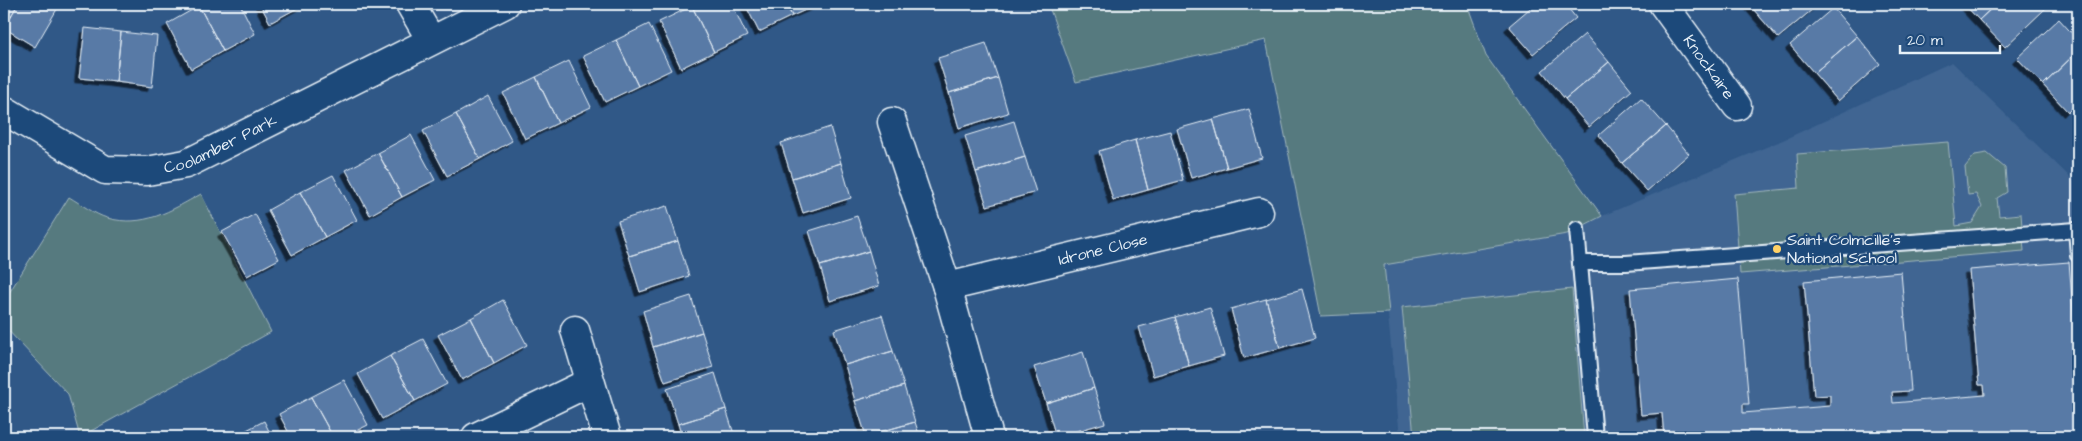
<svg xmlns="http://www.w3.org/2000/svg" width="2082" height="441" viewBox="0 0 2082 441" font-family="'Architects Daughter',sans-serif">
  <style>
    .built { fill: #3f6592 }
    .green { fill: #577a7f; stroke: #a0b6bc }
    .building { fill: #597aa6; stroke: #e8f1f8; filter: url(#shadow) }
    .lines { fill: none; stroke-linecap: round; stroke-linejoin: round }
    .service-casing { stroke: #e8f1f8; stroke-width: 18 }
    .minor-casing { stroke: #e8f1f8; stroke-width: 31 }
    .service { stroke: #1f4a7a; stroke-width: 14 }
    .minor { stroke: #1f4a7a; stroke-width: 28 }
    .poi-dot { fill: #ffd166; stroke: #1f4a7a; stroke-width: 2 }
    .labels { text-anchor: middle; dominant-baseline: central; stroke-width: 4.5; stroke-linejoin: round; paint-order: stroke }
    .street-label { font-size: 16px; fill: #e8f1f8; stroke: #1f4a7a }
    .poi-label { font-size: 16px; fill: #e8f1f8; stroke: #1f4a7a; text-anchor: start }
  </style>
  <defs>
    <filter id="shadow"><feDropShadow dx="-4.5" dy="4.5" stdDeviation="0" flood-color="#0009"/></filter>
  </defs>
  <rect width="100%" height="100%" fill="#305887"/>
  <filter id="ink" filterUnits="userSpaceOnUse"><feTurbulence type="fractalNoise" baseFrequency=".02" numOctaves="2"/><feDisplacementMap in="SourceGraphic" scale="10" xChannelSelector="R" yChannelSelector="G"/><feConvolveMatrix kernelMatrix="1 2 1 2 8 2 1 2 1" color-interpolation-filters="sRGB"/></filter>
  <g filter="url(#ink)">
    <path class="built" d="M1952 62 2078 185V437H1400L1383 265 1567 234 1602 216 1783 140Z"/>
    <path class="green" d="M1048 4H1467L1486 56 1602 216 1567 234 1384 265 1389 313 1321 316 1266 40 1076 82Z
      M1948 142 1956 226 1972 223 1982 207 1976 194 1968 195 1965 167 1975 155 1987 153 2005 168 2007 192 1997 198 1999 216 2021 214 2024 251 1740 274 1734 194 1799 188 1797 154Z
      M201 194 271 332 80 437 68 394 4 326V301L69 197C81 204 94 214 107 218 144 228 170 211 201 194Z
      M1572 289 1584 437H1414L1402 307Z"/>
    <path class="building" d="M4 4H18L4 28Z
      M18 4H60L35 47 4 28Z
      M203 4H240L255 34 223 51 199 6Z
      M260 4H302L303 5 270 23Z
      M696 4H732L747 36 714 52 692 6Z
      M745 4H786L792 16 759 32Z
      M786 4H819L792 16Z
      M1535 4H1565L1576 18 1533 54 1509 26Z
      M1749 4H1761L1754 10Z
      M1761 4H1819L1778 38 1754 10Z
      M1964 4H1996L1979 20Z
      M1996 4H2042L2046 8 2005 47 1979 20Z
      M199 6 223 51 191 69 167 24Z
      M692 6 714 52 681 68 659 22Z
      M1833 8 1857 36 1814 73 1790 45Z
      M2059 19 2078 40V51L2043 85 2017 58Z
      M649 24 671 70 638 86 616 40Z
      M85 28 121 32 116 82 79 78Z
      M121 32 157 36 152 87 116 82Z
      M1585 34 1609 62 1565 99 1542 71Z
      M1857 36 1880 64 1838 101 1814 73Z
      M616 40 638 86 605 102 583 56Z
      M986 43 998 78 949 93 938 58Z
      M2078 51V102L2068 112 2043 85Z
      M569 61 591 107 558 123 536 77Z
      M1609 62 1632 90 1589 127 1565 99Z
      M536 77 558 123 525 139 503 93Z
      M998 78 1008 113 959 128 949 93Z
      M488 96 512 141 480 159 456 114Z
      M1641 98 1666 126 1622 163 1599 135Z
      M1249 109 1262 158 1227 168 1213 119Z
      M456 114 480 159 447 176 423 131Z
      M1213 119 1227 168 1191 178 1177 129Z
      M1014 121 1025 157 976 172 965 136Z
      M1666 126 1689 154 1647 191 1622 163Z
      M830 127 841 163 792 178 781 143Z
      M1170 131 1183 180 1148 190 1135 140Z
      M411 135 435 180 402 197 378 153Z
      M1135 140 1148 190 1113 200 1099 151Z
      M378 153 402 197 370 215 346 170Z
      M1025 157 1036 192 987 206 976 172Z
      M841 163 851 198 803 213 792 178Z
      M333 175 357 220 325 237 300 192Z
      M300 192 325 237 292 255 268 210Z
      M667 206 678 241 629 256 618 221Z
      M255 214 279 259 247 276 222 232Z
      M857 216 869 251 820 266 809 231Z
      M678 241 689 276 640 292 629 256Z
      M869 251 879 286 830 301 820 266Z
      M2069 262 2078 372V437H1664L1662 413 1641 415 1630 289 1738 279 1749 404H1743V413L1830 406V395L1814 396 1804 281 1901 272 1911 391 1892 392 1893 403 1985 395 1984 385H1979L1969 270Z
      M1302 289 1315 338 1280 348 1266 299Z
      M691 296 702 332 653 347 643 311Z
      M1266 299 1280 348 1244 358 1231 309Z
      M503 300 527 345 494 363 471 318Z
      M1210 307 1224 356 1189 366 1175 317Z
      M882 315 893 351 845 365 834 330Z
      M1175 317 1189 366 1153 376 1139 327Z
      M471 318 494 363 462 380 438 335Z
      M702 332 713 367 665 382 653 347Z
      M423 339 447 384 415 401 390 356Z
      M893 351 904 386 855 401 845 365Z
      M1083 352 1094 388 1046 403 1034 367Z
      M390 356 415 401 382 419 358 374Z
      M715 373 726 409 678 424 667 389Z
      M344 380 368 425 344 437H333L311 397Z
      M904 386 915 422 866 436 855 401Z
      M1094 388 1105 423 1056 437 1046 403Z
      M311 397 333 437H291L279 414Z
      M726 409 735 437H682L678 424Z
      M264 421 272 437H233Z
      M915 422 920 437H866V436Z
      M1106 431 1108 437H1085Z"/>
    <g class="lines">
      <g class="service-casing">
        <path id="service" d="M1577 229 1595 437
          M1580 263H1626L2076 230 2078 255"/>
      </g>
      <g class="minor-casing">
        <g id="minor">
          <path d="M410 4 431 40"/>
          <path id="s1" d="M1663 4 1737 106"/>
          <path id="s2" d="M4 110 105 170 147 171 186 164 505 4"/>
          <path d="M892 122 947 287"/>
          <path d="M575 330 607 437"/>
          <path d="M476 437 590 382"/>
          <path id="s3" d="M989 437 947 287 1259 212"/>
        </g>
      </g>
      <use href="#service" class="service"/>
      <use href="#minor" class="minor"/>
    </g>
  </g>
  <circle class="poi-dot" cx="1777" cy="249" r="5"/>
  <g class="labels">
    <g class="street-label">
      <text stroke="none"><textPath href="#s1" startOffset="78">Knockaire</textPath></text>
      <text stroke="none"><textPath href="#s2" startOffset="238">Coolamber Park</textPath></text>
      <text stroke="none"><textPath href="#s3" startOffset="316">Idrone Close</textPath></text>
    </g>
    <g class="poi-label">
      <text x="1787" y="240">Saint Colmcille's<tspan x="1787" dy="18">National School</tspan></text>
    </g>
  </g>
  <rect width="2082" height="441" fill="none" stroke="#1f4a7a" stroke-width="20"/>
  <rect x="10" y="10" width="2062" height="421" fill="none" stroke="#e8f1f8" stroke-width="2" filter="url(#ink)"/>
  <path d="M1900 45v8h100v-8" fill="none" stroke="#e8f1f8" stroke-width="2.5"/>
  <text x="1907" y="45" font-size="15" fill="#e8f1f8" stroke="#1f4a7a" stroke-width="4" paint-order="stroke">20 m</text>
</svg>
